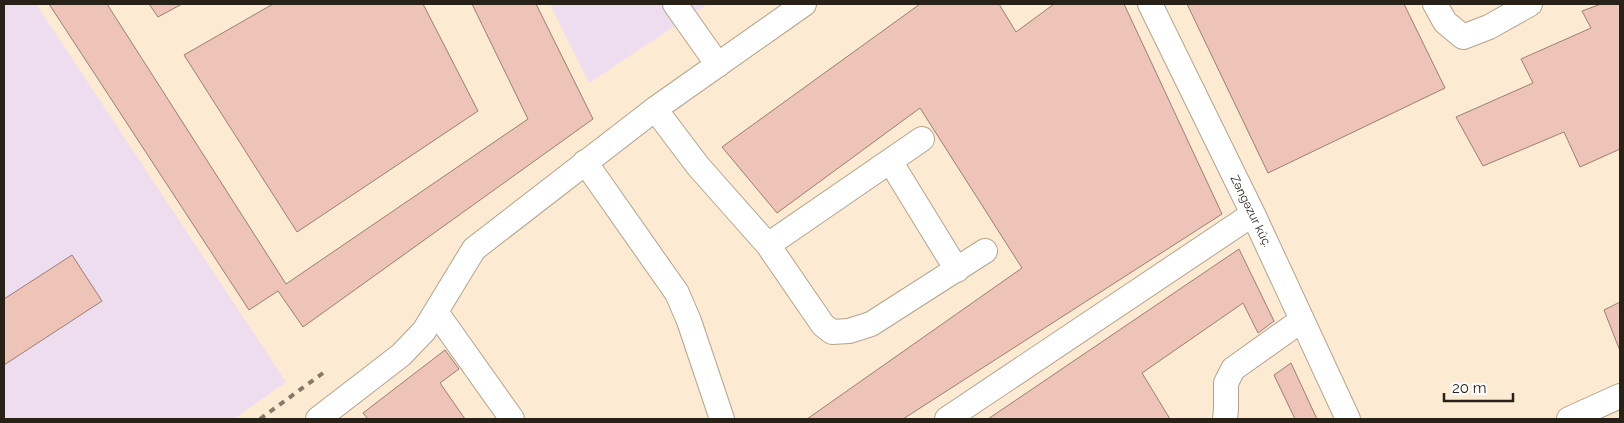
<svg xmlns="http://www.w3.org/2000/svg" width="1624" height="423" viewBox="0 0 1624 423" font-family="Raleway,sans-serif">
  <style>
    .industrial { fill: #edddef }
    .building { fill: #edc4b7; stroke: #9b7e75 }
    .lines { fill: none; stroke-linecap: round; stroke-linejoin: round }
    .minor-casing { stroke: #b4a38c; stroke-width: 26 }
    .minor { stroke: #fff; stroke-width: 24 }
    .rail { stroke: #85796a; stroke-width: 4; stroke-dasharray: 6 6; stroke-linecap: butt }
    .labels { text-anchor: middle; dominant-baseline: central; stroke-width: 4; stroke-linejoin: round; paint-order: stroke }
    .street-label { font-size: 12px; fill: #282118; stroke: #fff }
  </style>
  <rect width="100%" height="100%" fill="#fdead2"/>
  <path class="industrial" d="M4 4H36L286 382 234 419H4Z
    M550 4H708L589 83Z"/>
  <path class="building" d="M49 4H107L286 284 528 119 472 4H536L593 119 303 327 278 291 249 310Z
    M149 4H182L158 17Z
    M273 4H423L478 111 297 232 184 55Z
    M920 4H999L1016 32 1054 4H1124L1222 214 903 419H807L1022 268 920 108 777 213 722 147Z
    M1187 4H1404L1445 88 1268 173Z
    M1601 4H1620V149L1580 167 1564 132 1483 166 1456 117 1533 83 1521 59 1591 28 1582 11Z
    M1239 249 1274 321 1258 333 1243 303 1142 373 1170 419H988Z
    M72 255 102 301 4 365V299Z
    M1620 302V351L1604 310Z
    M445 350 459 369 440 383 465 419H368L363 413Z
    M1291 363 1317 419H1295L1274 375Z"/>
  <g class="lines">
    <g class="minor-casing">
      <path id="minor" d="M675 4 718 65
        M1150 4 1253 214 1348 419
        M1435 4 1445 22 1463 37 1489 27 1530 4
        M655 109 698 166 768 245 922 139
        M890 161 957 270
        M585 162 677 293 689 321 722 419
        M768 245 823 325 832 332 849 331 871 324 985 251
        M436 312 512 419
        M318 419 401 355 424 331 474 249 655 109 804 4
        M947 419 1253 214
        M1225 419 1226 409V383L1233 369 1302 320
        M1569 419 1620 396"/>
    </g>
    <use href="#minor" class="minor"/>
    <path class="rail" d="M260 419 323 373"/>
  </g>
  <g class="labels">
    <g class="street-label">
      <text transform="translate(1251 211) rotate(64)">Zəngəzur küç.</text>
    </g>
  </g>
  <rect width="1624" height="423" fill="none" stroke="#282118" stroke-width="10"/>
  <path d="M1444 393v8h69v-8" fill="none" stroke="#282118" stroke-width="2.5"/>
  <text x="1452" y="393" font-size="15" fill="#282118" stroke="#ffffff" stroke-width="4" paint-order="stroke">20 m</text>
</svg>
